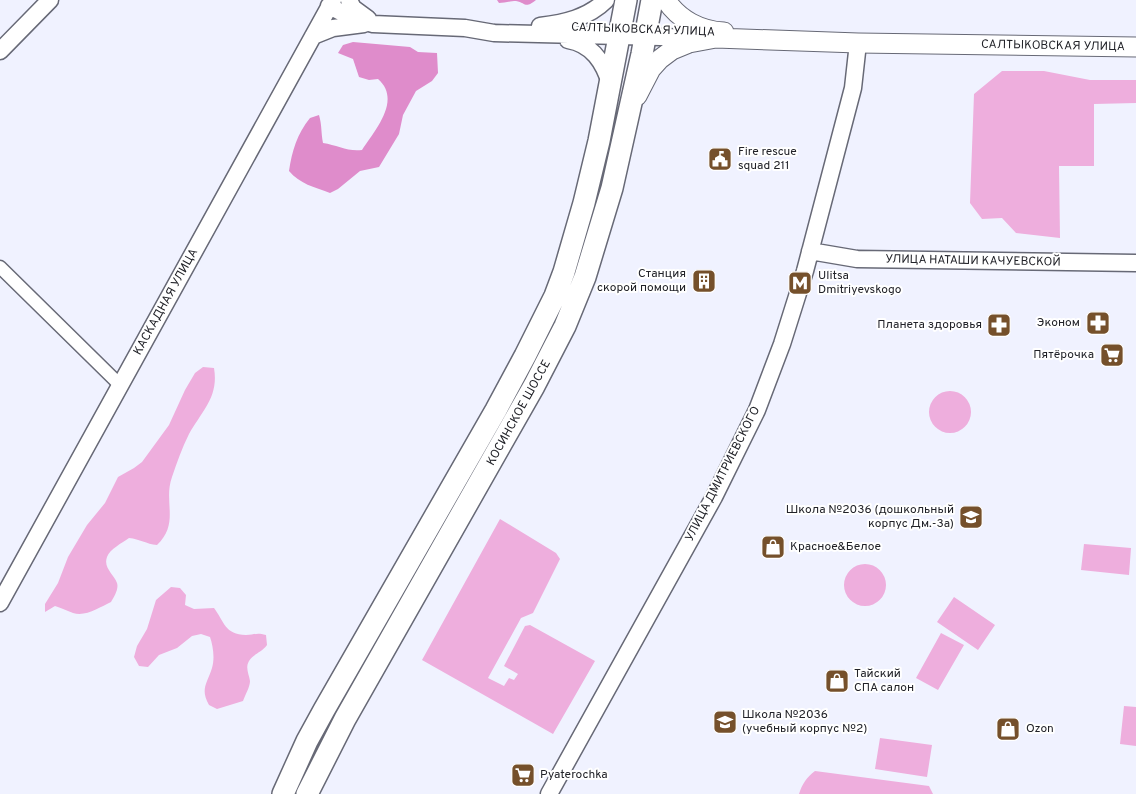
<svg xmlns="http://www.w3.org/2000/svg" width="1136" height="794" viewBox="0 0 1136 794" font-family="Overpass,sans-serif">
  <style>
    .green { fill: #eeaedd }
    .forest { fill: #df8ccb }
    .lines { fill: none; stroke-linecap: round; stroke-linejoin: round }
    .minor-casing { stroke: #676976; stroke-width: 15 }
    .tertiary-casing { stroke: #676976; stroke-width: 19 }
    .secondary-casing { stroke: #676976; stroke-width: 21 }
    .trunk-casing { stroke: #676976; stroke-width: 24 }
    .minor { stroke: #fff; stroke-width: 12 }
    .tertiary { stroke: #fff; stroke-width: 16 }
    .secondary { stroke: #fff; stroke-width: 19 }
    .trunk { stroke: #fff; stroke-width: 21 }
    .labels { text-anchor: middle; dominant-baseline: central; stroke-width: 4; stroke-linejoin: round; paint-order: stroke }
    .street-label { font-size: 12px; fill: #212228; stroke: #fff }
    .poi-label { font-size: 12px; fill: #212228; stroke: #fff; text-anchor: start }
  </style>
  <rect width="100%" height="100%" fill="#f0f2ff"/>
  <path class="green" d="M1002 71H1044L1090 80H1136V103L1094 104V166H1059L1060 238 1016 233 1002 218 982 219 970 203 974 94Z
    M203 367 214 368C219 397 202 411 189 434 182 448 177 462 172 477 163 502 180 523 157 545 146 544 140 539 129 538 122 543 110 549 107 557 103 568 114 574 117 583 119 589 114 597 111 602 100 607 86 617 73 613 67 611 62 608 55 606L45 612V604L58 583 68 557 87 525 105 503 118 477 134 468 142 462 169 425 185 390 195 373Z
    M929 412a21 21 0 1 1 42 0a21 21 0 1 1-42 0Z
    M500 519 556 553 560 559 533 613 521 618 488 678 504 686 509 678 514 680 518 674 504 666 525 626 530 625 595 661 553 734 422 660Z
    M1084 544 1131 548 1129 575 1081 570Z
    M844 585a21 21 0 1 1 42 0a21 21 0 1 1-42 0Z
    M171 587 180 588 186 595 185 605 194 609 214 608C224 621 225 635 246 635 255 635 256 632 266 635L267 645C261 653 253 654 249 661 245 668 249 674 250 681 250 687 245 695 243 701L217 709 209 705C200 689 207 684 212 668 215 658 213 646 210 637L201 634 192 636 177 648 159 655 148 667 139 666 134 657 137 646 147 629 156 600Z
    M954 597 995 625 978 650 937 622Z
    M941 633 964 645 938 690 916 678Z
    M1124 706 1136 707V746L1120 744Z
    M880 738 932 745 927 777 875 769Z
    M815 771 929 786 933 794H799C802 784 807 777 815 771Z"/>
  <path class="forest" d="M497 0H536C525 9 526 3 516 1 511 1 504 3 499 3Z
    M353 42 410 47 418 52 437 53 438 73 432 81 416 91 403 115 399 134 379 167 360 171 338 189 330 193C314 187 300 184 289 171 292 151 297 134 310 118L319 115C322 125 321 133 323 143 337 145 348 152 362 150 375 130 402 100 378 79L369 80 359 77 353 59 338 53 343 45Z"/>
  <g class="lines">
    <g class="minor-casing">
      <path id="minor" d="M0 267 120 385"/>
    </g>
    <g class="tertiary-casing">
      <path id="tertiary" d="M349 0 353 8 368 19
        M329 6 354 19 373 24 465 28 494 33 701 38
        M540 26C564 23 588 18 606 0
        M313 36 333 28 364 24
        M568 40C592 44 604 62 611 86
        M0 51 50 0
        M810 251 857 259 1136 263
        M0 603 333 0
        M549 794 714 497 757 410 782 344 805 271 853 88 858 43"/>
    </g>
    <g class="secondary-casing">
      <path id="secondary" d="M666 0C679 20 701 31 724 32
        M637 96 651 69 660 59 672 50 689 43 716 38 858 43 1136 47"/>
    </g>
    <g class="trunk-casing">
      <path id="trunk" d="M283 794 307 741 324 710 496 410 525 356 555 296 564 272 584 203 599 141 626 0
        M307 794 345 719 534 386 565 326 585 277 612 188 642 54 652 0"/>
    </g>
    <use href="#minor" class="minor"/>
    <use href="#tertiary" class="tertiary"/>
    <use href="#secondary" class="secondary"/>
    <use href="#trunk" class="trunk"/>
  </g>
  <defs>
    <g id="civic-square" transform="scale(1.25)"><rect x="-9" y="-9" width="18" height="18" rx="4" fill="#75502b" stroke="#fff"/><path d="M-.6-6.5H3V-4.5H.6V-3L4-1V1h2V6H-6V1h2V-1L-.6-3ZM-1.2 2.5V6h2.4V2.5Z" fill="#fff"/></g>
    <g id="building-square" transform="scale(1.25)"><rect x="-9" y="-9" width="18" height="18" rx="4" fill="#75502b" stroke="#fff"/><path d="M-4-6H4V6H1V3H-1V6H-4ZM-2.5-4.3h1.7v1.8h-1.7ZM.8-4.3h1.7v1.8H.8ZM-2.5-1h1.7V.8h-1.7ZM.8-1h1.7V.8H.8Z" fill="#fff"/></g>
    <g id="metro-square" transform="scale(1.25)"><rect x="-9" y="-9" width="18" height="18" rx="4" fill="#75502b" stroke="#fff"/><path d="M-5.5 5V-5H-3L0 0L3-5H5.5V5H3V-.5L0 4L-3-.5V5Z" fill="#fff"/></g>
    <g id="pharmacy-square" transform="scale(1.25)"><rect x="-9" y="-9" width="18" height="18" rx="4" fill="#75502b" stroke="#fff"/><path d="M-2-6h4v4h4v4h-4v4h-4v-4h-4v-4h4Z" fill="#fff"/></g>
    <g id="supermarket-square" transform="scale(1.25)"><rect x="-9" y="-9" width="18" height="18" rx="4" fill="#75502b" stroke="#fff"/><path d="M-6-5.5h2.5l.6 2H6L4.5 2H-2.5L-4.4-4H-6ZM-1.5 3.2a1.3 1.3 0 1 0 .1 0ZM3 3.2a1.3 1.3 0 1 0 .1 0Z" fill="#fff"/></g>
    <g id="school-square" transform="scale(1.25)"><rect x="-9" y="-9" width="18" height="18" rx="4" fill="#75502b" stroke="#fff"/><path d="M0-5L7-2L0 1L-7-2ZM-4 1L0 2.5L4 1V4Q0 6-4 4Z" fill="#fff"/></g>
    <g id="shop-square" transform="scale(1.25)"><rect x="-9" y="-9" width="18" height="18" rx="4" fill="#75502b" stroke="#fff"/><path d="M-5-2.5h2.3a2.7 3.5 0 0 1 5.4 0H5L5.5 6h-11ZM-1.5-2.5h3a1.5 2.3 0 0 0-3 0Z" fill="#fff"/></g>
  </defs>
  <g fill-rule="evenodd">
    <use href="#civic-square" x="720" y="159"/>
    <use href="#building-square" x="704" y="281"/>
    <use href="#metro-square" x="800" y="283"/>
    <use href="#pharmacy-square" x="1098" y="323"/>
    <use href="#pharmacy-square" x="999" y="325"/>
    <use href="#supermarket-square" x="1112" y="355"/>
    <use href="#school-square" x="971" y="517"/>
    <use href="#shop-square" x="773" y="547"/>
    <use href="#shop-square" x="837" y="681"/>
    <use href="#school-square" x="725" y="722"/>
    <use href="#shop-square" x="1008" y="729"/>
    <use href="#supermarket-square" x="523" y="775"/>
  </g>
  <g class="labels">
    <g class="street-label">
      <text transform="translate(643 30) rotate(2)">САЛТЫКОВСКАЯ УЛИЦА</text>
      <text transform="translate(1053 46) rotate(1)">САЛТЫКОВСКАЯ УЛИЦА</text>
      <text transform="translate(973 261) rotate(1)">УЛИЦА НАТАШИ КАЧУЕВСКОЙ</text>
      <text transform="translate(166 302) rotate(-61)">КАСКАДНАЯ УЛИЦА</text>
      <text transform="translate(519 413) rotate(-61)">КОСИНСКОЕ ШОССЕ</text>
      <text transform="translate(723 474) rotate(-63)">УЛИЦА ДМИТРИЕВСКОГО</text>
    </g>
    <g class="poi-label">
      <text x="738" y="152">Fire rescue<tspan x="738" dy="14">squad 211</tspan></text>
      <text x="686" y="274" text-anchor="end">Станция<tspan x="686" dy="14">скорой помощи</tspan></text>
      <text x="818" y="276">Ulitsa<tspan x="818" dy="14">Dmitriyevskogo</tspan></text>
      <text x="1080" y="323" text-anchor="end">Эконом</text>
      <text x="982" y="325" text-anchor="end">Планета здоровья</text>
      <text x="1094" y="355" text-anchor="end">Пятёрочка</text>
      <text x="954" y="510" text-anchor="end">Школа №2036 (дошкольный<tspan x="954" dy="14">корпус Дм.-3а)</tspan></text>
      <text x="790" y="547">Красное&amp;Белое</text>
      <text x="854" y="674">Тайский<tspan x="854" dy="14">СПА салон</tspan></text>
      <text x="742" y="715">Школа №2036<tspan x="742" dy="14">(учебный корпус №2)</tspan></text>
      <text x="1026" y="729">Ozon</text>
      <text x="540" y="775">Pyaterochka</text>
    </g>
  </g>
</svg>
